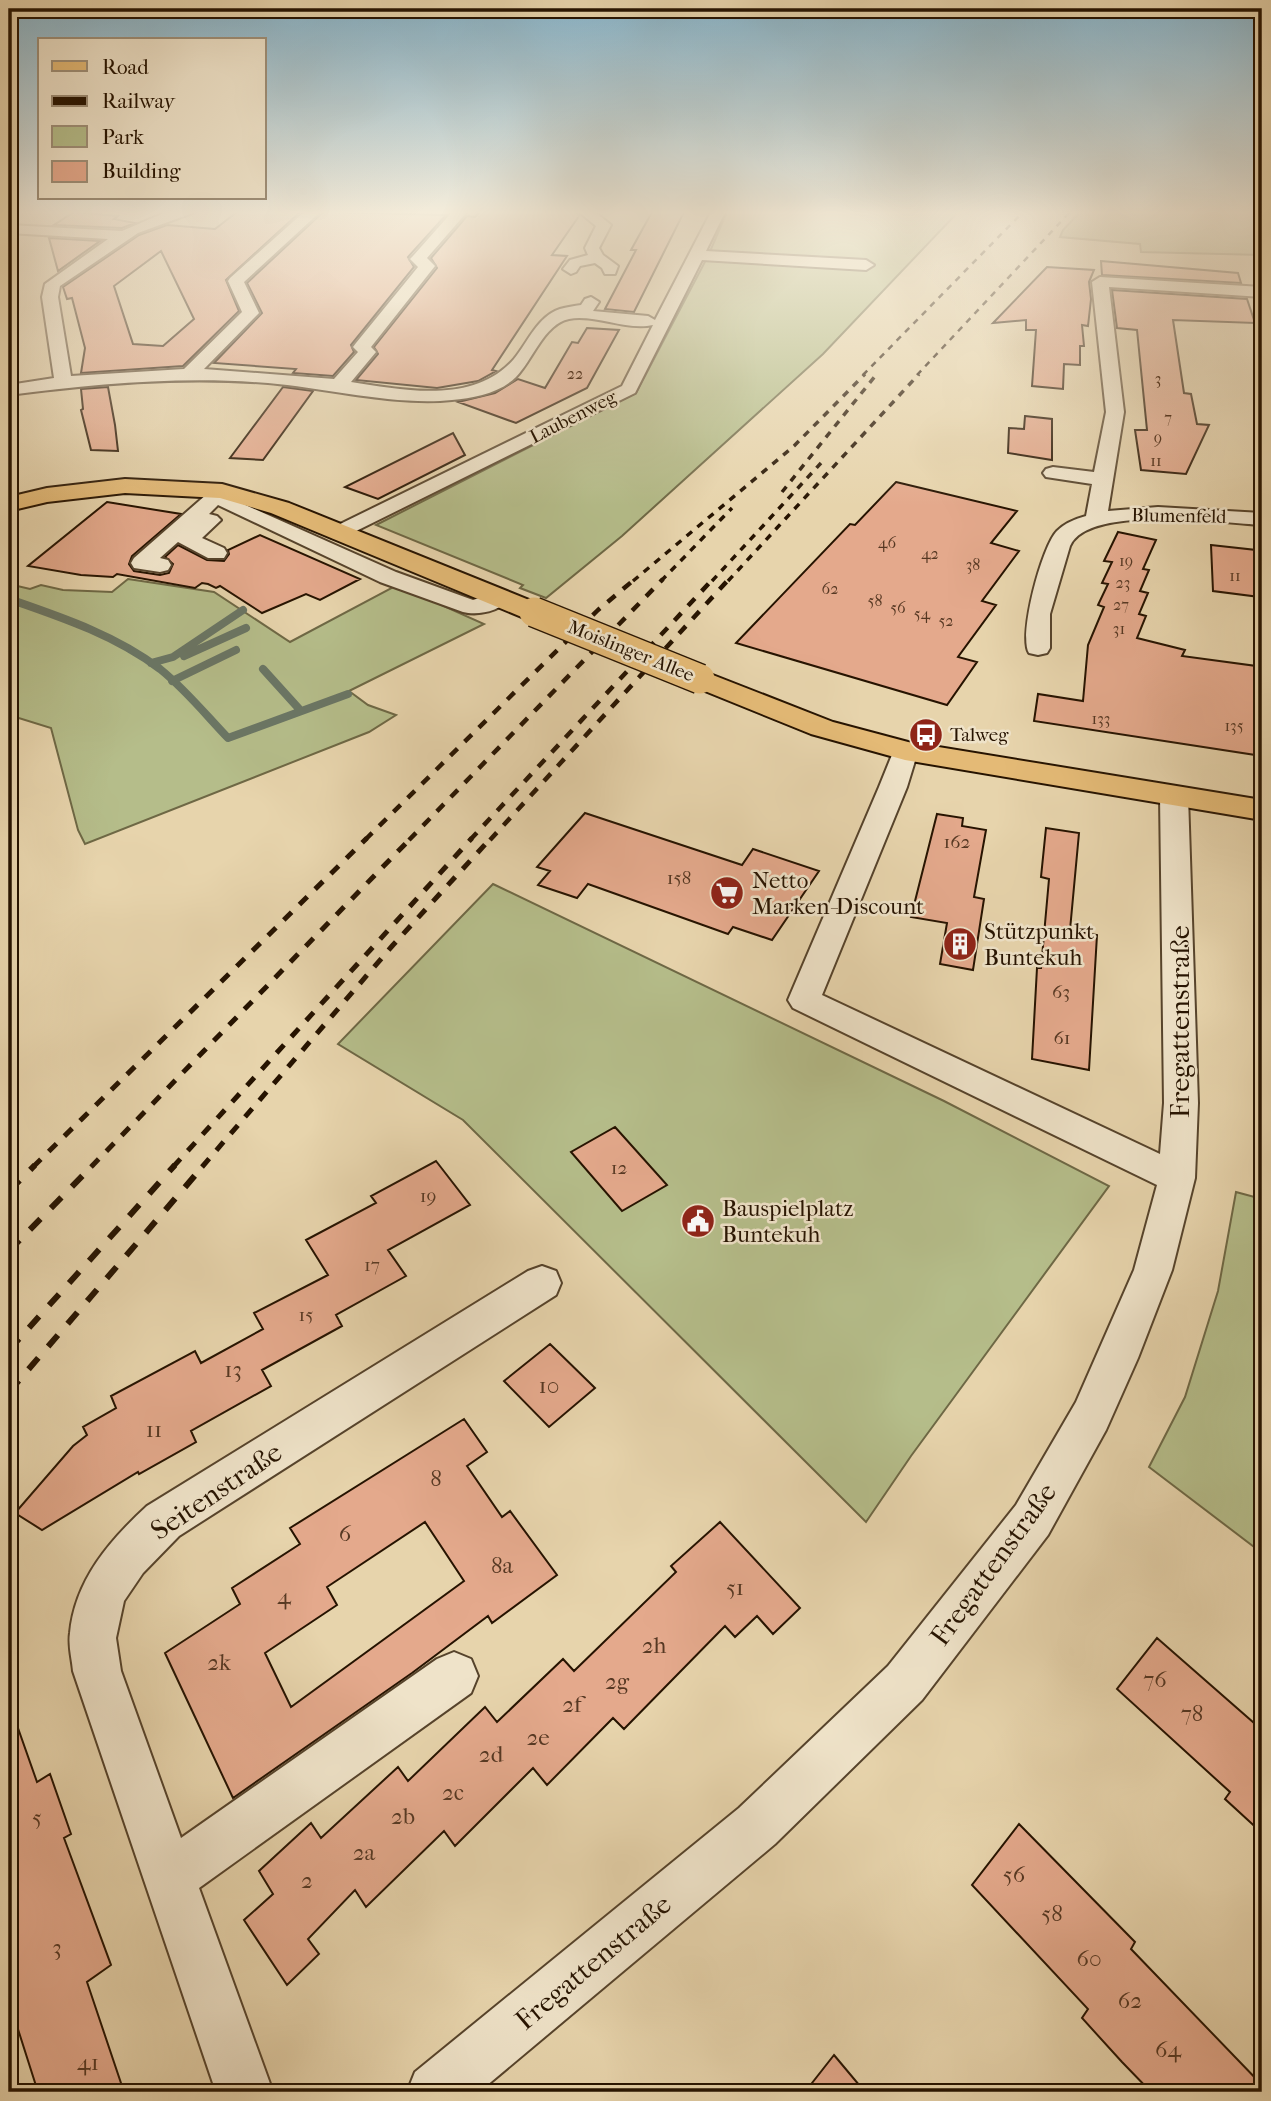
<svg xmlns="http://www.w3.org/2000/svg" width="1271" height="2101" viewBox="0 0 1271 2101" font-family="'IM FELL French Canon',serif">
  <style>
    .green { fill: #b5bd8a; stroke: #6e6845; stroke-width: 2 }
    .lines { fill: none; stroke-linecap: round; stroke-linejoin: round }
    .stream { stroke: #6a7665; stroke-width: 8 }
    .building { fill: #e4a98c; stroke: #261300; stroke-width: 2; fill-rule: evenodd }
    .minor-casing { stroke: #56432b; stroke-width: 4 }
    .major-casing { stroke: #261300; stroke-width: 4 }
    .minor { fill: #efe3c9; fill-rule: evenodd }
    .major { fill: #e4ba76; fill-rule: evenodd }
    .rail-far4 { stroke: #261300; stroke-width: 2.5; stroke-dasharray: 6 6; stroke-linecap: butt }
    .rail-far3 { stroke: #261300; stroke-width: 3.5; stroke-dasharray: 7 7; stroke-linecap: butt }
    .rail-far2 { stroke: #261300; stroke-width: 4.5; stroke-dasharray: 10 10; stroke-linecap: butt }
    .rail-far1 { stroke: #261300; stroke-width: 5; stroke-dasharray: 11 11; stroke-linecap: butt }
    .rail { stroke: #261300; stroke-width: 6; stroke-dasharray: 15 15; stroke-linecap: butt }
    .major-bridge-casing { stroke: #261300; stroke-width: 32; stroke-linecap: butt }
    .major-bridge { stroke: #e4ba76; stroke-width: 29 }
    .labels { text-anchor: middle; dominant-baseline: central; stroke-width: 5; stroke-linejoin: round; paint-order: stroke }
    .far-number-label { font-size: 16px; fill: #563823 }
    .far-street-label { font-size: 19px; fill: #261300; stroke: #efe3c9 }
    .far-poi-label { font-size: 19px; fill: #261300; stroke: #efe3c9; text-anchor: start }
    .number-label { font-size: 19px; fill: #563823 }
    .poi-label { font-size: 23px; fill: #261300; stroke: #efe3c9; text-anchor: start }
    .near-number-label { font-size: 23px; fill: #563823 }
    .near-street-label { font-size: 28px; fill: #261300; stroke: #efe3c9 }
  </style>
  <rect width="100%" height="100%" fill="#e7d4ac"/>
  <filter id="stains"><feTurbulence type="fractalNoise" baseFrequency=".00286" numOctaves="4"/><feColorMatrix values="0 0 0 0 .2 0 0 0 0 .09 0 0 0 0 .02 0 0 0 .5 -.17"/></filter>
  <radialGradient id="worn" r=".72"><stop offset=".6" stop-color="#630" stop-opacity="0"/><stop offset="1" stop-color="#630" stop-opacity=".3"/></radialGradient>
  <path class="green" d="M727 212H958L823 354 622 536 546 598 520 588 523 585 376 525 636 393 708 256Z
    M1080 212H1262V255L1141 252 1140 244 1060 237 1063 230Z
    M128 579 214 592 290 642 397 585 484 624 349 691 368 705 396 715 369 732 85 844 78 830 51 728 9 715V584L30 589 41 585 63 590 112 592Z
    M493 884 944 1101 1109 1186 911 1456 866 1522 463 1120 338 1044Z
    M1236 1192 1262 1199V1553L1149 1467 1185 1397 1218 1291Z"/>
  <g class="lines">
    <path class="stream" d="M9 599C61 617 115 635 160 669 185 689 206 715 228 738L348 694
      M184 656 246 628
      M151 663 173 657 243 610
      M263 669 301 711
      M172 681 236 650"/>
  </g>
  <path class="building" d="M74 212 118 216 114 219 135 223 122 228 54 225Z
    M237 212H300L226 280 239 311 183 366 81 373 85 348 72 298 67 299 63 287 139 235 167 225 215 229ZM161 251 194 319 163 346 133 344 114 286Z
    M323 212 446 215 408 257 414 267 351 345 354 352 333 376 293 373 296 369 214 363 262 313 247 283Z
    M480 212H576L579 216 552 255 567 256 492 370 496 371 478 381 437 388 356 380 378 354 374 347 437 268 431 258 467 216 475 217Z
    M652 212H684L634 312 605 309 636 250H631Z
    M49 238 100 241 58 271Z
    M1101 261 1238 273 1241 283 1102 275Z
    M1047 267 1094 270 1089 282 1091 299 1088 326 1082 325 1084 346H1080V365L1064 364 1063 389 1032 386 1036 330H1026V320L993 323Z
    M1112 290 1247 299 1255 323 1173 320 1184 393 1191 394 1197 424 1209 425 1186 474 1141 470 1135 430H1147L1137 330 1117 328Z
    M587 328 619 330 587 388 516 423 458 402 495 393 518 379 545 388 572 342 578 343Z
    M108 387 115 425 118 451 91 450 81 410 83 409 81 389Z
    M283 387 313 391 263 460 230 458Z
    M1025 416 1052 419V460L1008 453 1009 428 1024 429Z
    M453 433 465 455 378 499 345 487Z
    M896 482 1017 511 991 543 1019 551 982 601 996 605 958 657 977 662 947 705 736 643 850 524 855 525Z
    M107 502 181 514 132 556 129 564 134 571 160 575 169 573 173 564 165 557 178 545 207 560 224 561 229 554 228 550 260 535 360 579 320 600 306 594 262 613 220 586 216 588 208 584 202 583 195 588 117 574 113 577 81 575 28 566Z
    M1118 532 1156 540 1143 569 1149 570 1140 591 1148 593 1139 614 1146 616 1137 638 1185 650 1182 656 1256 666 1262 756 1034 721 1038 694 1083 701 1088 645 1104 607 1098 605 1108 584 1102 583 1112 562 1104 561Z
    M1211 545 1256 550 1260 597 1213 591Z
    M585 813 742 865 753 849 819 871 772 940 733 927 728 934 588 884 577 898 538 885 550 871 537 867Z
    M937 814 963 818 962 826 986 830 974 897 984 899 973 970 940 964 947 923 911 917Z
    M1046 828 1079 833 1070 930 1097 935 1089 1070 1032 1059 1037 968H1041L1049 879 1041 877Z
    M615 1127 667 1185 622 1211 571 1152Z
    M436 1161 470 1205 388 1250 406 1276 336 1315 342 1326 262 1370 271 1386 191 1431 196 1442 139 1474 138 1472 42 1530 15 1513 73 1446 87 1435 83 1427 116 1408 111 1396 195 1351 201 1363 263 1329 254 1313 328 1275 306 1240 376 1203 371 1196Z
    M550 1344 595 1388 549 1427 504 1381Z
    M464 1419 487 1452 467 1466 502 1517 510 1511 557 1575 492 1623 488 1616 412 1673 233 1798 165 1653 240 1604 232 1588 300 1544 290 1528ZM425 1522 464 1581 291 1707 265 1653 337 1605 327 1587Z
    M720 1522 800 1608 773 1634 757 1616 735 1637 725 1626 624 1729 613 1718 547 1785 533 1768 455 1846 444 1831 366 1907 355 1890 308 1939 319 1954 287 1985 244 1920 273 1894 259 1871 311 1823 321 1838 398 1767 408 1781 485 1707 497 1722 563 1659 574 1671 676 1572 671 1566Z
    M1157 1638 1262 1730V1833L1225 1799 1230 1792 1117 1689Z
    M9 1714H13L37 1782 50 1774 71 1834 64 1838 111 1965 87 1982 124 2092H38L9 2001Z
    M1019 1824 1135 1942 1131 1949 1262 2085V2092H1151L1122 2062 1082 2018 1088 2009 972 1885Z
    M834 2055 865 2092H805Z"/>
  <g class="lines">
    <g class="minor-casing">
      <path id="minor" d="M195 212 138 233 60 286 58 297 71 376 184 369 242 312 228 281 230 278 304 212H320L244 282 259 313 204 369 334 379 358 352 353 347 356 343 418 267 410 259 413 256 452 212H467L427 258 435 266 371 347 376 352 351 382C404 390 474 405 514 359 528 342 538 316 560 309 567 307 574 306 581 305L585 299 591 297 599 302 593 311 648 316 655 320 711 212H725L706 251 866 260 874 265 866 270 702 260 635 393 340 539 332 538 329 533 332 528 622 386 653 325C627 331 594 314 569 319 544 324 532 361 516 377 500 393 474 398 452 400 395 406 327 388 268 383 180 376 95 384 9 395V385L54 378 42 297 45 284 108 239 9 233V225L122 231 164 213Z
        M579 212H595L611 225 599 248 603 255 618 266 615 274H605L602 268 595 263 580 266 576 272 571 274 563 269 570 260 588 255 585 248 596 226Z
        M1100 277 1262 287V297L1109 287 1124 412 1108 511 1158 507 1262 513V525C1224 523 1088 504 1070 546L1050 614V648L1047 653 1038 655 1029 653C1018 636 1042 546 1057 531 1065 523 1075 519 1086 516L1092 484 1046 477 1043 473 1046 469 1053 467 1094 472 1106 412 1092 282Z
        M222 485 229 487 234 497 241 503 396 572 473 600 499 591 507 593 510 598C501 611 478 616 463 612L380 582 218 505 209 514 217 516 221 520 202 538 224 548 227 553 224 558H208L178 542 160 558 168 560 171 565 168 570 160 572 134 568 131 563 134 558 215 487Z
        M905 743 914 745 918 751 907 787 822 995 1160 1154 1164 1103 1160 796 1164 790 1174 788 1184 790 1188 796 1198 1103 1195 1178 1172 1270 1138 1358 1106 1430 1048 1535 922 1700 775 1844 479 2092H407L415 2072 739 1808 888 1666 1016 1505 1076 1402 1134 1270 1157 1185 793 1008 788 1000 879 787 896 745Z
        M542 1266 556 1271 561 1283 556 1295 179 1536 143 1573 124 1601 116 1638 121 1671 181 1838 437 1659 454 1652 471 1659 478 1676 471 1693 199 1888 273 2092H216L73 1671C72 1659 68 1646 70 1633 75 1580 110 1540 147 1506L528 1271Z"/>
    </g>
    <g class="major-casing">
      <path id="major" d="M125 479 222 484 289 503 544 606 547 612 544 618 534 620 524 618 271 513 220 498 125 493 47 502 9 511V497L47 488Z
        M700 670 833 722 908 742 1262 800V820L905 760 811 734 690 685 686 679 690 673Z"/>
    </g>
    <use href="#minor" class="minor"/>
    <use href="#major" class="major"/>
    <path class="rail-far4" d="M863 375 1023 212
      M917 375 1070 212"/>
    <path class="rail-far3" d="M782 492 876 375
      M633 581 794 446 865 374
      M661 581 732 508
      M712 581 821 463
      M728 581 919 374"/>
    <path class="rail-far2" d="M365 840 598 610 635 579
      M409 840 663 579
      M470 840 713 579
      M490 840 729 579"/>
    <path class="rail-far1" d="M33 1167 367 838
      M91 1167 411 838
      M173 1167 472 838
      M202 1167 393 945 491 838"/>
    <path class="rail" d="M9 1191 35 1165
      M9 1251 93 1165
      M9 1350 175 1165
      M9 1392 204 1165"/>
    <g class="major-bridge-casing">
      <path id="major-bridge" d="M534 612 700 679"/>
    </g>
    <use href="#major-bridge" class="major-bridge"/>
  </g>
  <linearGradient id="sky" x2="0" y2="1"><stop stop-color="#87b6ce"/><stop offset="0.42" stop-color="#f4ecda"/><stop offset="1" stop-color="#f4ecda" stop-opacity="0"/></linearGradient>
  <rect width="1271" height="506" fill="url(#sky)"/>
  <defs>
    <g id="bus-disc" transform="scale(1.75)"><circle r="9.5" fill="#8f2418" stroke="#efe3c9"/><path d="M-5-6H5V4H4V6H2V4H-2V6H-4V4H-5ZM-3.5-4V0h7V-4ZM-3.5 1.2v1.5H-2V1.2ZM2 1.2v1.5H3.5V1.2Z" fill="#fff"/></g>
    <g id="supermarket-disc" transform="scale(1.75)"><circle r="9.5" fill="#8f2418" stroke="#efe3c9"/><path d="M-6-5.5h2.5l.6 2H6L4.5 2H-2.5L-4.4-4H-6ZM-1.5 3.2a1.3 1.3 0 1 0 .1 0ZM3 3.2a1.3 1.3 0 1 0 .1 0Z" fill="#fff"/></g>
    <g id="building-disc" transform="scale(1.75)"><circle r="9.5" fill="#8f2418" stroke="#efe3c9"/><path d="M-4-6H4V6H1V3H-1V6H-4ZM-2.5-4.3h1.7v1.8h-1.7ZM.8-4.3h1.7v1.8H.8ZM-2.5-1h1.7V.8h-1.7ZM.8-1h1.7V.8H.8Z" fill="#fff"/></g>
    <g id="civic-disc" transform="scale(1.75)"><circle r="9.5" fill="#8f2418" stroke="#efe3c9"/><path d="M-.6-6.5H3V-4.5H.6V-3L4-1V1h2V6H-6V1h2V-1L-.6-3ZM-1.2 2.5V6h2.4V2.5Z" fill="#fff"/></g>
  </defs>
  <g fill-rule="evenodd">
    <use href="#bus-disc" x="926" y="735"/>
    <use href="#supermarket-disc" x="727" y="893"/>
    <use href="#building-disc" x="960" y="944"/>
    <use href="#civic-disc" x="698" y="1221"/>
  </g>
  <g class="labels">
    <g class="far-number-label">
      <text x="575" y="373">22</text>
      <text x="1158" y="378">3</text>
      <text x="1168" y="417">7</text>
      <text x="1158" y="437">9</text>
      <text x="1156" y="460">11</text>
      <text x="887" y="542">46</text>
      <text x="930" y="553">42</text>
      <text x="1126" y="560">19</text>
      <text x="973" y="564">38</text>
      <text x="1235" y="575">11</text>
      <text x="1123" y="582">23</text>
      <text x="830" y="588">62</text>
      <text x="875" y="600">58</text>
      <text x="1121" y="604">27</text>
      <text x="898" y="607">56</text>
      <text x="922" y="613">54</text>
      <text x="946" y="620">52</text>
      <text x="1119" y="628">31</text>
      <text x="1101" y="718">133</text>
      <text x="1234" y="725">135</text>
    </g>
    <g class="far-street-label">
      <text transform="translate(573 417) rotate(-27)">Laubenweg</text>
      <text transform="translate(1179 516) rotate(1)">Blumenfeld</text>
      <text transform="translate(631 651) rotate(22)">Moislinger Allee</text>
    </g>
    <g class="far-poi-label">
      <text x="950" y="735">Talweg</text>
    </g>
    <g class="number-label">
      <text x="957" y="842">162</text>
      <text x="679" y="878">158</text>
      <text x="1061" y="992">63</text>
      <text x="1062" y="1038">61</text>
      <text x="619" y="1168">12</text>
      <text x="428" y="1196">19</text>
      <text x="372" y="1265">17</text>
      <text x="306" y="1315">15</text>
    </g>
    <g class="poi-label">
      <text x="752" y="880">Netto<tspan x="752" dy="26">Marken-Discount</tspan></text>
      <text x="984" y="931">Stützpunkt<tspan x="984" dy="26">Buntekuh</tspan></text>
      <text x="722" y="1208">Bauspielplatz<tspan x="722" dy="26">Buntekuh</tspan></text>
    </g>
    <g class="near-number-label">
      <text x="233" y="1369">13</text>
      <text x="549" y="1385">10</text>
      <text x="154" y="1429">11</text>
      <text x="436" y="1478">8</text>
      <text x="345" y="1533">6</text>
      <text x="502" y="1565">8a</text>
      <text x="735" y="1587">51</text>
      <text x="284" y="1596">4</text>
      <text x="654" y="1645">2h</text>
      <text x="219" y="1662">2k</text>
      <text x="1155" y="1679">76</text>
      <text x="617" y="1681">2g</text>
      <text x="572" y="1704">2f</text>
      <text x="1192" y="1713">78</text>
      <text x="538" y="1737">2e</text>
      <text x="491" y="1754">2d</text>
      <text x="453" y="1792">2c</text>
      <text x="403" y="1816">2b</text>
      <text x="37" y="1817">5</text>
      <text x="364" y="1852">2a</text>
      <text x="1014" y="1874">56</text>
      <text x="307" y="1880">2</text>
      <text x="1052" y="1913">58</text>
      <text x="57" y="1947">3</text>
      <text x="1089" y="1958">60</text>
      <text x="1130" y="2000">62</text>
      <text x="1168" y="2049">64</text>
      <text x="88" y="2062">41</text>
    </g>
    <g class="near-street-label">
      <text transform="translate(1179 1022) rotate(-90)">Fregattenstraße</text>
      <text transform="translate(216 1491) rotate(-34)">Seitenstraße</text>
      <text transform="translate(993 1564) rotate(-54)">Fregattenstraße</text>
      <text transform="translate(593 1962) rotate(-40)">Fregattenstraße</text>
    </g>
  </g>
  <rect width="1271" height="2101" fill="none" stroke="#e7d4ac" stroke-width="35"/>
  <rect x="10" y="10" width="1250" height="2080" fill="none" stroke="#261300" stroke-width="3.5"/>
  <rect x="18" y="18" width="1236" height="2066" fill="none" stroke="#261300" stroke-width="2"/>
  <rect x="38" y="38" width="228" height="161" fill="#efe3c9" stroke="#9f9079" stroke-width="2"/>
  <rect x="52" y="61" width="35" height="10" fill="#e4ba76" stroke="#9f9079" stroke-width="2"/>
  <text x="102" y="74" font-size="21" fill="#261300">Road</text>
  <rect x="52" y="96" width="35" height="10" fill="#261300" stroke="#9f9079" stroke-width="2"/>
  <text x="102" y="108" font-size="21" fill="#261300">Railway</text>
  <rect x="52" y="126" width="35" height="21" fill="#b5bd8a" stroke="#9f9079" stroke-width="2"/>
  <text x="102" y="144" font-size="21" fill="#261300">Park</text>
  <rect x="52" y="161" width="35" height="21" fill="#e4a98c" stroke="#9f9079" stroke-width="2"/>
  <text x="102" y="178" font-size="21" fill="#261300">Building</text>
  <rect width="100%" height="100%" filter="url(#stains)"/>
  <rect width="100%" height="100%" fill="url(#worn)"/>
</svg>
